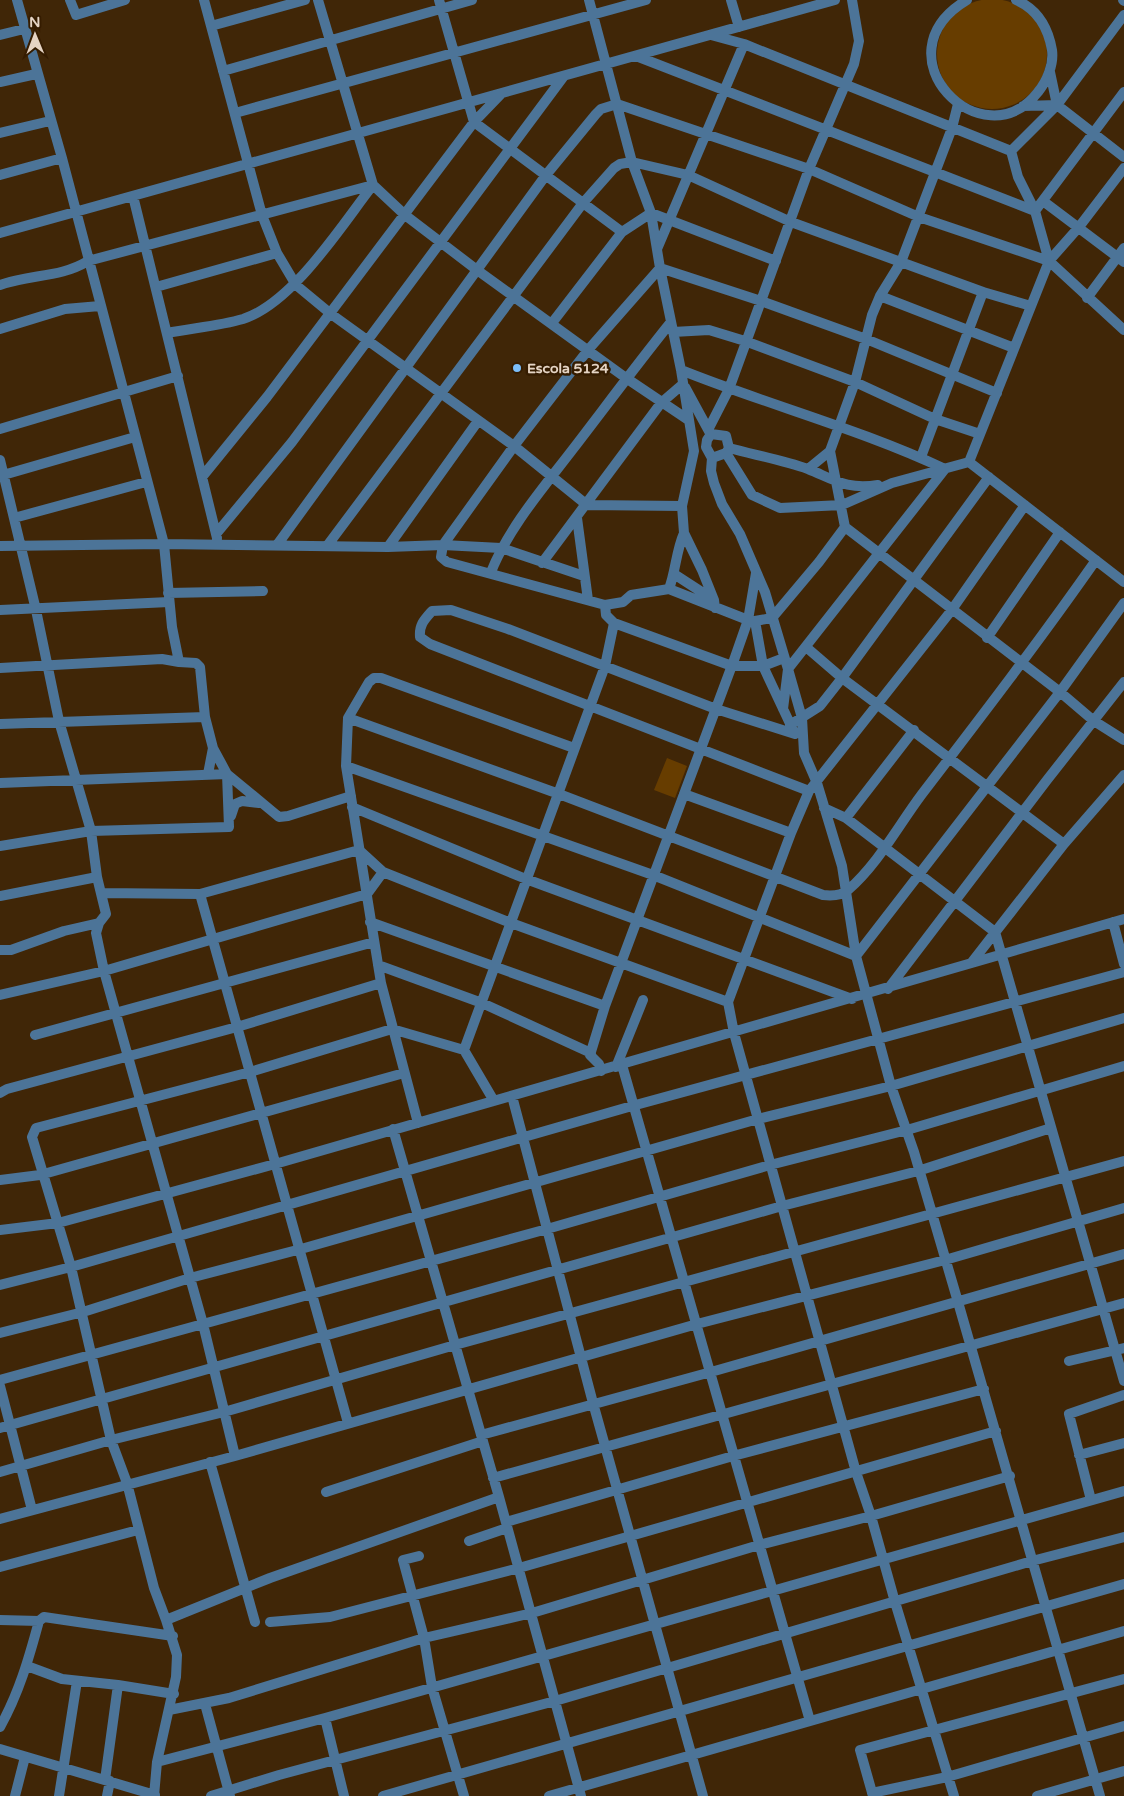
<svg xmlns="http://www.w3.org/2000/svg" width="1124" height="1796" viewBox="0 0 1124 1796" font-family="'Varela Round',sans-serif">
  <style>
    .park { fill: #673d00 }
    .lines { fill: none; stroke-linecap: round; stroke-linejoin: round }
    .minor { stroke: #4c7498; stroke-width: 10 }
    .poi-dot { fill: #7cbef9; stroke: #351c00; stroke-width: 2 }
    .labels { text-anchor: middle; dominant-baseline: central; stroke-width: 5; stroke-linejoin: round; paint-order: stroke }
    .poi-label { font-size: 14px; font-weight: bold; fill: #e5d4c4; stroke: #351c00; text-anchor: start }
  </style>
  <rect width="100%" height="100%" fill="#402607"/>
  <path class="park" d="M937 54a55 55 0 1 1 110 0a55 55 0 1 1-110 0Z
    M667 758 687 766 675 798 654 790Z"/>
  <g class="lines">
    <path class="minor" d="M17 0 62 158 164 544 172 627 179 662 196 663 200 667 205 717 213 748 227 774 279 817 288 816 351 796
      M70 0 76 15 125 0
      M204 0 262 215 277 253 296 285 331 314 514 446 587 505 682 506
      M318 0 373 185 405 215 477 270 626 378 687 419
      M439 0 474 122 622 232
      M589 0 632 162 651 213 660 268 681 370 694 451 682 506 684 533 702 570 714 600 715 608
      M731 0 739 27
      M967 0C875 55 983 163 1038 92 1047 81 1054 64 1052 50 1048 27 1037 9 1016 0
      M1123 0 1124 1
      M211 26 305 0
      M0 35 24 29
      M711 35 744 44 1011 151
      M636 56 1035 211 1124 92
      M223 71 472 0
      M1050 72 1057 105
      M0 82 36 74
      M1023 106 1057 105 1124 157
      M235 113 646 0
      M0 133 50 121
      M1011 151 1057 105 1124 15
      M1011 151 1018 177 1035 211 1049 261
      M0 175 62 158
      M133 196 217 538
      M1043 201 1124 262
      M0 233 835 0
      M657 249 744 44
      M0 285C31 274 60 278 88 261L373 185
      M156 287 277 253
      M880 296 1014 348
      M1087 298 1124 248
      M552 323 622 232 651 213 776 261
      M0 329 65 309 100 306
      M673 332 709 330 745 341 855 382 935 419 980 434
      M167 333C192 328 219 326 243 319 293 303 341 226 373 185
      M681 370C768 405 860 429 945 469L788 669 783 709
      M685 387 710 433
      M709 428 729 389 809 169 854 64 859 41 852 0
      M0 429 178 376
      M729 448C755 455 783 460 808 469 835 480 847 490 878 485
      M726 453 752 495 780 508 842 505 892 483 969 462
      M921 457 983 292
      M712 458 726 453 729 448 726 436 711 434 707 440 706 447 712 458 711 471 714 483 722 504 740 534 765 592 788 669 802 718 804 753 817 783 842 866 856 956 891 1086 914 1152 958 1302 1100 1796
      M0 460 36 610 59 721 91 831 97 877 106 914 99 923 96 933 104 971 203 1324 235 1456
      M969 462 1049 261 1079 227 1124 168
      M969 462 1124 582
      M808 469 830 451 855 382 872 315 880 296 901 262 952 128 958 104
      M0 476 135 437
      M202 477 267 397 474 122 501 94
      M14 518 146 482
      M577 518 588 600
      M845 527 1060 692 1094 721 1124 740
      M216 534 292 442 564 76
      M277 545 546 175 596 114 601 109 617 104 809 169 919 217 1049 261 1124 330
      M0 546 164 544 388 547 443 545 501 548 584 576
      M327 546 583 203 614 168 620 164 632 162 688 175 791 222 983 292 1031 306
      M388 547 478 421
      M542 563 661 403 683 384
      M491 572C509 527 544 487 573 449 606 406 638 363 671 322
      M674 574 714 600
      M669 589C676 570 676 551 684 533
      M168 593 263 591
      M605 605 447 562 441 557 443 545 514 446 588 350 660 268 761 301 866 339 997 393
      M0 610 169 602
      M755 621 763 666 793 730
      M614 623 732 666H763L784 658
      M987 638 1060 532
      M806 647 842 678 1064 844
      M0 668 162 659 179 662
      M348 718 559 794 823 895C832 896 841 896 848 890 878 864 898 826 922 794 981 717 1040 640 1096 560
      M0 724 205 717
      M790 725 820 706 842 678 989 477
      M795 734 716 709 508 629 451 610 432 611C424 620 419 625 420 637L430 644 809 791 951 611 1025 505
      M346 766 653 875 856 956 1060 692 1124 603
      M208 774 213 748
      M0 783 227 774 229 827
      M684 794 791 833
      M352 807 526 879 852 999
      M824 808 846 818 914 730
      M231 816 235 804 242 801 259 803
      M846 818 995 932 1124 1381
      M0 846 91 831 229 827
      M101 893 200 894 348 1423
      M200 894 359 850 383 872 511 923 728 1002 734 1033 856 1472 871 1516 895 1602 954 1796
      M0 896 97 877
      M370 922 605 1006
      M1113 922 1124 964
      M0 950H11L64 931 99 923
      M972 962 1064 844 1124 775
      M378 965 482 1003 591 1053
      M888 989 1047 780 1124 682
      M0 995 104 971 367 894 383 872
      M728 1002 791 833 809 791
      M35 1035 374 942
      M464 1050 392 1029 250 1072 36 1128 32 1137 71 1267 111 1440 127 1483 154 1588 166 1620 270 1578 499 1497
      M622 1065 810 1721
      M616 1067 643 1000
      M601 1071 599 1064 590 1055 605 1006 734 660 748 620 756 573
      M0 1093 7 1089 237 1027 381 983
      M512 1096 593 1403 703 1796
      M494 1101 464 1050 605 666 614 623 606 615 605 605 623 602 631 595 669 589 748 620 755 621 772 618 819 562 845 527 830 451
      M418 1123 381 983 346 766 348 718 369 682 374 678H381L574 748
      M393 1129 499 1497 581 1796
      M0 1180 40 1175 404 1073
      M0 1230 58 1223 275 1164 1124 919
      M0 1285 71 1267 632 1106 1124 972
      M0 1333 83 1312 190 1278 301 1249 758 1119 891 1086 1124 1018
      M1069 1361 1124 1348
      M0 1380 547 1229 770 1165 907 1130 1124 1066
      M0 1386 32 1510
      M0 1428 782 1206 918 1171 1051 1128
      M481 1435 711 1372 1124 1254
      M1079 1455 1124 1443
      M210 1462 255 1622
      M0 1472 111 1440 224 1412 455 1345 1124 1161
      M493 1478 1124 1303
      M326 1492 483 1441
      M1091 1500 1069 1414 1124 1395
      M0 1519 235 1456 697 1324 945 1260 1124 1208
      M506 1522 733 1456 984 1389
      M469 1541 507 1528
      M419 1556 403 1560 424 1638 432 1687 464 1796
      M0 1567 138 1530
      M0 1620 39 1621
      M270 1622 330 1617 519 1568 996 1431
      M27 1666 62 1679 118 1685 174 1694
      M205 1704 230 1796
      M169 1710 229 1698 424 1638 532 1613 759 1545 871 1516 1010 1476
      M325 1718 344 1796
      M0 1727C19 1693 29 1658 39 1621L44 1617 173 1636
      M0 1749 155 1795
      M157 1762 325 1718 1124 1491
      M105 1780 118 1685
      M872 1793 947 1777 1124 1726
      M15 1796 25 1757
      M59 1796 77 1681
      M107 1796 110 1781
      M154 1796 157 1762 176 1677 177 1655 166 1620
      M211 1796 279 1775 555 1701 1032 1561 1124 1537
      M383 1796 1124 1584
      M549 1796 1124 1631
      M873 1796 860 1750 1124 1679
      M1037 1796 1124 1771"/>
  </g>
  <circle class="poi-dot" cx="517" cy="368" r="5"/>
  <g class="labels">
    <g class="poi-label">
      <text x="527" y="368">Escola 5124</text>
    </g>
  </g>
  <g transform="translate(35 35) rotate(359)" stroke="#351c00" stroke-width="4" paint-order="stroke">
  <path d="M0-4L9 19L0 12L-9 19Z" fill="#e5d4c4"/>
  <text y="-8" font-size="14" font-weight="bold" text-anchor="middle" fill="#e5d4c4">N</text>
  </g>
</svg>
